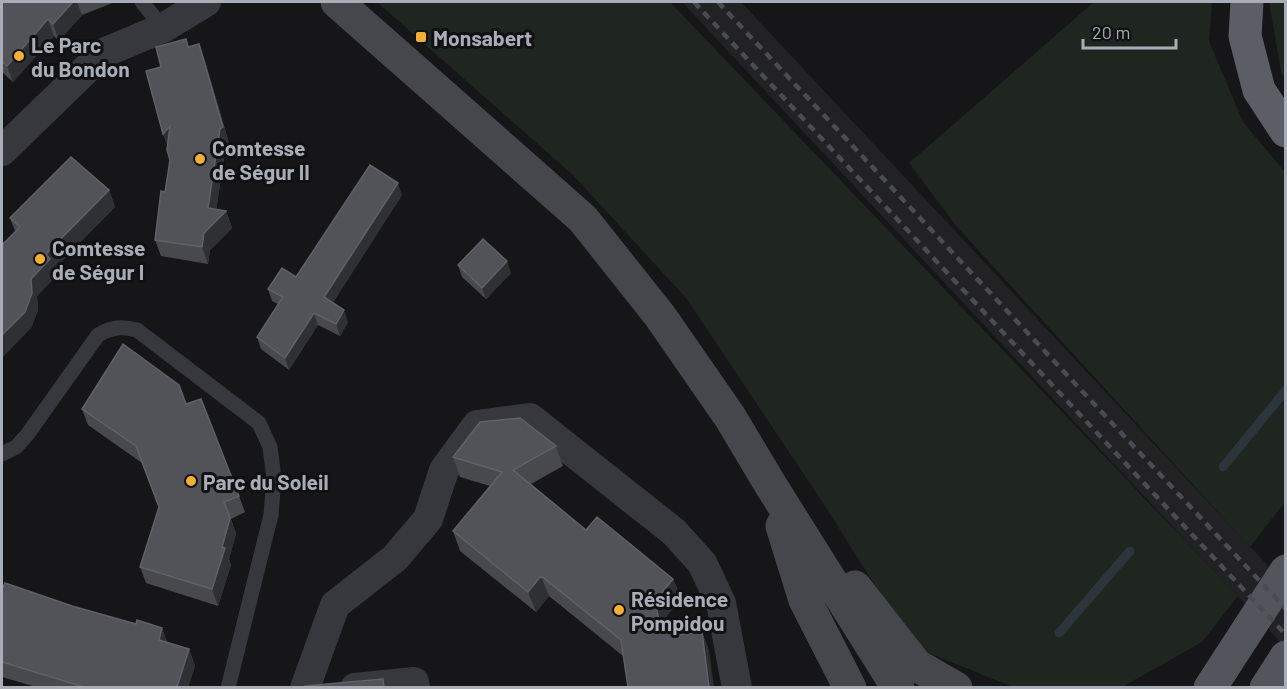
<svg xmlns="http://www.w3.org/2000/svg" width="1287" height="689" viewBox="0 0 1287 689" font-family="Barlow,sans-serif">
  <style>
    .built { fill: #222225 }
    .green { fill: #1e261f }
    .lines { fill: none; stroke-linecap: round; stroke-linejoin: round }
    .stream { stroke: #2c353c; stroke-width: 9 }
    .service { stroke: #37383d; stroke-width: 15 }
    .minor { stroke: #37383d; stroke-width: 30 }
    .secondary { stroke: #45474d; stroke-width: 33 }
    .primary { stroke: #53555c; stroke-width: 33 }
    .trunk { stroke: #5b5e65; stroke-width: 33 }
    .rail { stroke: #4a4c52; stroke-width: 4.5; stroke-dasharray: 8 6; stroke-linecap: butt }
    .wall { fill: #47494d }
    .shaded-wall { fill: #2f3033 }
    .building { fill: #525359; stroke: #5f6168; stroke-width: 1.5 }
    .poi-dot { fill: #f2b134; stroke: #111113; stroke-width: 2 }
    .labels { text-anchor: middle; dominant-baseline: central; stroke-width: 6; stroke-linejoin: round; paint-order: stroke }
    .poi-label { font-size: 21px; font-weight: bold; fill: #a8adb8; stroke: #111113; text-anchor: start }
  </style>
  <rect width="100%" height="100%" fill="#161618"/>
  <path class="built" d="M682 2H741L1285 584V647Z"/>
  <path class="green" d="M377 2H670L1238 596 1202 642 1124 686 1117 687H1013L914 647 823 503 686 298 574 176Z
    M1094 2H1212L1209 41 1243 122 1285 172V502L1250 547 957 227 909 163Z
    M1269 2H1285V79L1281 72Z"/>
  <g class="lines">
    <path class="stream" d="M1223 467 1286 390
      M1059 633 1130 551"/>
    <path class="service" d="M142 2 163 28
      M2 454 16 447 27 435 98 335C112 327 122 326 137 330L259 423 270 447 274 478 271 515 228 688"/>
    <path class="minor" d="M2 151 103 53 163 28 206 2
      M305 688 335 605 395 558 428 519 444 470 477 425 530 418 674 532 702 563 721 603 737 688
      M355 688 414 682 415 688"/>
    <path class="secondary" d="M337 2 583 219 660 316 730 417 770 484 898 688
      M782 526 805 600 850 688
      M855 587 916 665 956 688"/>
    <path class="primary" d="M1210 688 1286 571
      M1266 688 1286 657"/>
    <path class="trunk" d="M1247 2 1245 36 1259 90 1286 131"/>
    <path class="rail" d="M694 2 1286 635
      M718 2 1286 609"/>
  </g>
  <path class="wall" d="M2 2H115L82 15 59 41 54 36 13 82 2 72Z
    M186 39 189 47 199 44 205 61 229 143 226 146 216 210 226 211 232 228 210 250 208 264 161 256 155 240 165 192 170 160 168 147 163 134 161 67Z
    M109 190 115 207 54 269 56 276 37 296 38 310 31 328 15 231 10 218Z
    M402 195 333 302 348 322 340 336 318 325 289 370 261 349 257 337 278 304 272 301 268 289 296 277Z
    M458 265 511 273 486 299 462 277Z
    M186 404 239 496 245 512 231 519 236 534 229 559 231 565 218 606 146 583 140 567 159 508 142 463 88 425 82 409Z
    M556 446 563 466 531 484 586 530 673 579 681 598 663 621V625L677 635 702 632 709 651 623 656 549 596 536 612 460 551 453 531 490 486 460 477 453 457Z
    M2 586 136 624 162 628 167 643 189 649 195 666 188 687H36L2 677Z"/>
  <path class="shaded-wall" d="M73 2H77L82 15 59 41 53 24Z
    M48 19 54 36 13 82 7 66Z
    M199 44 205 61 229 143 226 146 214 223 226 211 232 228 210 250 208 264 202 247 220 129Z
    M170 126 169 150 163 134Z
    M398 183 402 195 329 309 324 297Z
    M109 190 115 207 54 269 56 276 37 296 38 310 31 328 2 358V335L31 279 46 254Z
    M507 261 511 273 486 299 482 288Z
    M344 310 348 322 340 336 336 324Z
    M314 313 318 325 289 370 285 358Z
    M230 518 236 534 229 559 231 565 218 606 212 589Z
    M541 576 549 596 536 612 528 592Z
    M673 579 681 598 663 621 666 641 659 621 655 601Z
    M162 628 168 644 159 640Z
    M702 632 709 651 714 687H709Z
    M189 649 195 666 188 687H177Z"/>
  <path class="building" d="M2 2H73L53 24 48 19 7 66 2 61Z
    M186 39 188 47 199 44 223 127 220 129 208 208 226 211 204 233 202 247 155 240 161 191 165 192 170 160 167 150 170 126 163 134 146 71 161 67 156 47Z
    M71 157 109 190 46 254 50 259 31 279 32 293 25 312 2 335V245L20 227 10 218Z
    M370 165 398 183 324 297 344 310 336 324 314 313 285 358 257 337 283 297 268 289 282 268 296 277Z
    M483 239 507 261 482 288 458 265Z
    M123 344 179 385 186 404 201 399 239 496 224 502 230 518 222 547 225 548 212 589 140 567 159 507 136 446 82 409Z
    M520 418 556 446 513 470 586 530 597 517 673 579 655 601 659 621 677 635 702 632 709 687H628L621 640 541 576 528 592 453 531 502 472 453 457 480 422Z
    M5 583 72 606 136 624 137 620 162 628 159 640 189 649 177 687H84L2 662V586L3 587Z
    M383 679 384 687H305V686Z"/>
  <g class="poi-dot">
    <rect x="415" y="31" width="12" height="12" rx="3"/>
    <circle cx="19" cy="56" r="6"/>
    <circle cx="200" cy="159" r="6"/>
    <circle cx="40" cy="259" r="6"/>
    <circle cx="191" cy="481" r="6"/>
    <circle cx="619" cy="610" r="6"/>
  </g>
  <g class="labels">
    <g class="poi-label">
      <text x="433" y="37">Monsabert</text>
      <text x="31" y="44">Le Parc<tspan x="31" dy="24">du Bondon</tspan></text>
      <text x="212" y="147">Comtesse<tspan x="212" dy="24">de Ségur II</tspan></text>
      <text x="52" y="247">Comtesse<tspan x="52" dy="24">de Ségur I</tspan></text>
      <text x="203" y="481">Parc du Soleil</text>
      <text x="631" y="598">Résidence<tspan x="631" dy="24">Pompidou</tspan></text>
    </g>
  </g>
  <rect width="1287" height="689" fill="none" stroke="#a8adb8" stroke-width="6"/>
  <path d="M1083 39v9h93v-9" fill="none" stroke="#a8adb8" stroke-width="3"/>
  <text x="1092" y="39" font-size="18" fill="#a8adb8" stroke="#111113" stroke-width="4.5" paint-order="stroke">20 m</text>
</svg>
